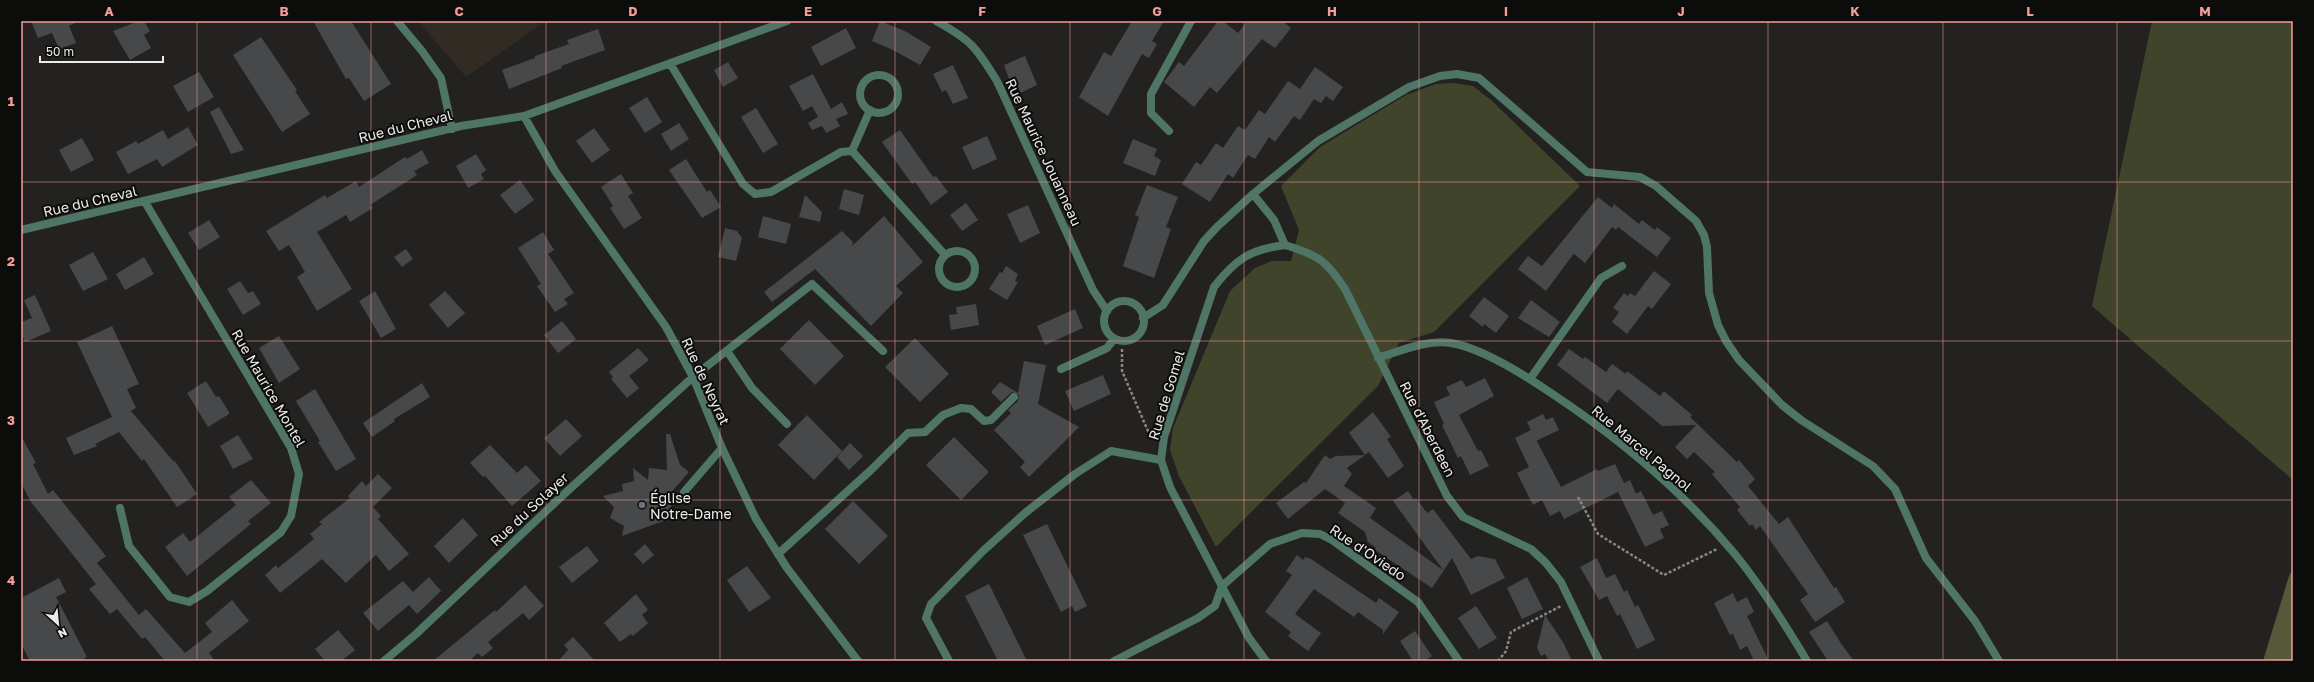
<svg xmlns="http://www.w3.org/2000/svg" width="2314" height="682" viewBox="0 0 2314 682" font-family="'Golos Text',sans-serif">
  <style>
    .built { fill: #312b24 }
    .green { fill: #40442b }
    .forest { fill: #55593a }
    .building { fill: #47484a }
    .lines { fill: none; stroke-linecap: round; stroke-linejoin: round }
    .path { stroke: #898786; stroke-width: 2.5; stroke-dasharray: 3 2; stroke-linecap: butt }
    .service { stroke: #4f7567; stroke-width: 8 }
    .minor { stroke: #4f7567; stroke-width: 8 }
    .grid { fill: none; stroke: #f59b98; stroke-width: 1; stroke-opacity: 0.55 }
    .worship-dot { fill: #6b7280; stroke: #0c0c0b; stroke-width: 1.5 }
    .labels { text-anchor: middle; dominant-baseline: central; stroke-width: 4; stroke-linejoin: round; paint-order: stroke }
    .street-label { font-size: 14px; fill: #ecebea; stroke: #0c0c0b }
    .poi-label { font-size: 14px; fill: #ecebea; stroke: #0c0c0b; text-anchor: start }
    .neatline { fill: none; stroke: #f59b98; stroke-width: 1.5 }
    .grid-label { font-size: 13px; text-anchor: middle; font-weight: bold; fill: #f59b98 }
  </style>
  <rect width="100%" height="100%" fill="#242220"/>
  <path class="built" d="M418 21H546L466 77Z"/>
  <path class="green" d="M2152 21H2293V480L2092 306Z
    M1453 83 1473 86 1492 101 1580 186 1434 332 1399 343 1378 386 1216 547 1179 476 1170 450 1173 428 1230 291 1255 268 1272 261H1291L1299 230 1281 186 1320 147 1406 95 1436 84Z"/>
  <path class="forest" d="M2293 569V661H2263L2289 576Z"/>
  <path class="building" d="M31 21H79L69 26 76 43 59 49 52 33 38 38Z
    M139 21H144L150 31 144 35 151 48 130 60 113 31Z
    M313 21H351L391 84 364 101 349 78 346 79Z
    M880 21 905 31 931 47 920 65 893 50 872 41Z
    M1132 21H1164L1152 41 1157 44 1149 58 1142 54 1108 116 1079 97 1104 52 1111 56Z
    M1218 21H1223L1238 33 1247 21H1282L1291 28 1275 48 1262 39 1217 93 1210 87 1194 107 1164 82 1179 62 1184 66Z
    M846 28 856 48 821 66 811 47Z
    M598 29 605 50 561 66 562 68 509 89 502 70 535 58V56L569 44 567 40Z
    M261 37 297 90 295 91 310 114 282 132 233 55Z
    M1025 56 1037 85 1020 93 1017 85 1012 87 1004 65Z
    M728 62 738 78 723 87 714 70Z
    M953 65 968 98 953 104 946 90 942 92 933 74Z
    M1315 67 1343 87 1333 101 1326 96 1321 103 1314 99 1300 120 1294 116 1275 142 1269 137 1255 159 1248 155 1233 178 1228 174 1210 202 1182 184 1196 162 1201 165 1216 143 1223 148 1238 126 1245 130 1259 110 1265 114 1288 81 1300 89Z
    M199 72 214 97 188 112 173 86Z
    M813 74 831 109 842 102 848 114 836 119 840 126 826 133 822 126 812 130 808 123 818 117 812 106 803 111 789 86Z
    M647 97 662 122 645 133 629 108Z
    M219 107 244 150 231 154 210 112Z
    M756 108 778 144 763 153 741 117Z
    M679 123 689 139 671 151 661 134Z
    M188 127 198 145 162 167 157 159 128 174 116 152 136 141 138 144 163 130 168 139Z
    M594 128 610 150 592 163 576 141Z
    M900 130 933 177 936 176 948 192 931 205 915 182 912 184 882 142Z
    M987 136 997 159 973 170 962 147Z
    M82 138 94 160 71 172 59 150Z
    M1133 139 1157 149 1154 156 1161 160 1155 176 1123 163Z
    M422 150 429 163 414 171 417 175 370 205 373 208 350 222 346 215 317 232 352 289 317 311 297 277 305 272 289 245 279 251 266 231 325 195 327 198 356 181 359 187 405 157 407 159Z
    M476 154 486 170 481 174 484 179 468 188 456 166Z
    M686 159 707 192 710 190 721 207 702 218 669 170Z
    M621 174 633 193 628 196 642 218 624 229 610 208 613 206 601 187Z
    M520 180 534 200 515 214 500 195Z
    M1147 185 1178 197 1166 227 1171 229 1154 278 1123 266 1139 217 1135 215Z
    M844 189 864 195 859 215 839 209Z
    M805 195 822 212 820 222 799 217Z
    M1598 197 1612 208 1614 204 1639 224 1642 220 1655 230 1657 227 1671 238 1657 257 1618 227 1616 230 1612 227 1585 263 1574 254 1572 256 1546 291 1518 269 1528 256 1542 266Z
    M966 203 978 220 962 231 950 215Z
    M1028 205 1040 233 1020 243 1007 214Z
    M763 216 791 224 786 244 758 237Z
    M884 216 923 262 896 286 903 293 871 326 815 269 772 302 764 292 842 231 853 242 852 246Z
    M209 220 220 237 199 250 188 233Z
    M725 228 737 231 742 238 736 261 718 257Z
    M543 232 554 250 548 254 574 293 564 299 568 304 555 312 537 286 541 284 518 248Z
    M406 249 413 259 402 267 394 257Z
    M93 252 108 279 83 291 69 265Z
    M144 257 154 274 125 290 116 274Z
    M1006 266 1018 274 1015 281 1018 282 1007 300 989 289 1000 272 1002 273Z
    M1654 271 1671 284 1652 309 1648 306 1627 334 1612 322 1619 312 1613 308 1624 293 1628 296 1630 293 1635 296Z
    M240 281 248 293 253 291 261 304 243 315 227 289Z
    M375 291 396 329 381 338 359 301Z
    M445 291 465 313 448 328 429 305Z
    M35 295 51 331 25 342 21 332V322L32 318 24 300Z
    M1484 297 1509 316 1496 333 1484 324 1483 327 1469 316Z
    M1531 300 1560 322 1549 337 1518 318Z
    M976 304 979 325 951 330 949 315 957 314 956 307Z
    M1075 309 1083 328 1045 345 1037 326Z
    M809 320 844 356 815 385 780 349Z
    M562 321 576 339 558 353 544 335Z
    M112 326 139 384 127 389 136 408 131 411 174 462 175 461 197 494 177 507 144 459 142 461 119 432 95 444 97 446 74 455 66 438 112 417 77 342Z
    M279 336 300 369 279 383 259 348Z
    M915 338 949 374 920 402 885 367Z
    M638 348 649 360 629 376 639 388 627 398 611 379 613 377 609 372Z
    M1569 349 1583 359 1585 357 1606 372 1612 364 1626 374 1627 371 1660 396 1664 391 1692 415 1690 417 1737 462 1739 460 1755 479 1748 486 1779 524 1788 517 1834 588 1836 587 1845 602 1815 622 1800 600 1808 594 1760 526 1756 530 1752 524 1750 526 1737 510 1740 507 1712 474 1715 472 1694 452 1687 459 1675 447 1696 425 1662 426 1618 389 1607 403 1557 365Z
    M1024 361 1046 365 1038 404 1079 427 1029 477 1020 467 1025 462 994 430 1011 413 1008 410 1018 401 1019 395 1012 392 1001 402 991 392 1000 382 1018 393Z
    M1103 375 1111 394 1074 411 1065 391Z
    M1485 378 1494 396 1459 415 1478 451 1481 450 1489 466 1470 475 1461 456 1458 458 1442 425 1444 424 1434 402 1450 395 1446 387 1462 380 1466 387Z
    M206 381 216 397 219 396 229 412V414L208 427 187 393Z
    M422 383 430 397 394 419 395 421 372 437 363 423Z
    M315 389 356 459 336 471 318 442 320 441 296 401Z
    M1373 412 1391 437 1387 439 1404 466 1388 478 1369 452 1365 455 1349 433Z
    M1543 414 1546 420 1553 417 1559 430 1536 441 1527 422Z
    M807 415 842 451 814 480 778 445Z
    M566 419 582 436 560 456 544 438Z
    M1531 430 1561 487 1597 469 1598 471 1615 464 1624 483 1630 480 1636 494 1641 491 1653 515 1662 511 1669 525 1660 529 1664 538 1645 547 1618 492 1564 519 1560 511 1550 516 1542 500 1533 505 1517 473 1529 467 1515 438Z
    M666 434H670L680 465 689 472 668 496 672 500 669 519 622 536 624 526 610 518 614 507 603 496 623 491 622 484 634 481 633 468 648 480 649 468 667 470Z
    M238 435 253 459 233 469 220 446Z
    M21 436 36 463 33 464 48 494 53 490 106 556 97 563 139 615 146 609 185 653 212 632 205 623 232 600 249 621 209 653 215 661H165L145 637 142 639 117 609 110 614 89 589 96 584 31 502 21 483Z
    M954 437 989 472 961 500 926 465Z
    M850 443 863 456 849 470 837 457Z
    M490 445 517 473 526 465 541 481 512 506 485 476 483 477 470 463Z
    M1325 455 1330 459 1336 456 1365 455 1347 468 1352 474 1344 486 1376 508 1370 518 1443 570 1393 501 1408 491 1414 500 1416 498 1427 513 1433 509 1471 559 1478 556 1495 559 1505 578 1471 595 1452 558 1432 588 1375 550 1376 548 1368 542 1365 532 1338 513 1345 503 1325 489 1288 519 1276 503 1304 482 1306 483Z
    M378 474 392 488 373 507 381 516 378 519 409 554 389 571 376 555 346 583 322 559 280 593 265 575 276 565 278 568 314 539 310 534 322 524 319 522 350 498 348 496 362 481 366 486Z
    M251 480 271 503 248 521 251 524 187 576 165 547 183 533 190 542 236 505 229 497Z
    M853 501 888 536 859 564 825 529Z
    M463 518 478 535 449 563 434 546Z
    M1047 524 1087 606 1075 612 1072 606 1061 612 1023 535Z
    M645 544 654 555 643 564 634 554Z
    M587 546 599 561 572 583 559 567Z
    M1297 555 1303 560 1305 557 1311 559 1376 603 1379 598 1399 612 1383 634V630L1358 612 1354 617 1314 589 1295 614 1321 633 1308 651 1288 636 1291 632 1265 612 1292 575 1286 571Z
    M1597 558 1606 578 1615 574 1624 592 1627 590 1635 607 1638 605 1655 640 1637 649 1620 614 1617 616 1607 596 1599 600 1580 567Z
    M747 566 771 598 749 612 727 580Z
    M429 577 441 591 417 614 409 605 378 631 363 613 403 581 413 592Z
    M1527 577 1543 609 1522 619 1507 588Z
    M59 578 66 592 56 597 87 657 80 661H30L21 644V598Z
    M989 584 1027 661H998L965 596Z
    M525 585 544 606 529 620 523 613 488 642 493 648 482 657 478 653 469 661H433L495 610 496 612Z
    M1733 593 1737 602 1747 597 1754 612 1747 616 1769 661H1754L1747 646 1740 650 1733 634 1730 635 1714 603Z
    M636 594 648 610 642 615 648 623 633 636 631 634 620 642 604 623Z
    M1476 606 1497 638 1479 649 1458 618Z
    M1545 615 1564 644 1572 661H1549L1545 654 1541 656 1537 648Z
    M1827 621 1842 645 1854 661H1828L1809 632Z
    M338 630 355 650 341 661H325L315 649Z
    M1415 631 1432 656 1424 661H1413L1400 641Z
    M573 637 595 661H558L568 650 564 645Z"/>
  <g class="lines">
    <path class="path" d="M1122 349V371L1151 438
      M1578 497 1598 534 1664 575 1717 549
      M1498 661 1506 651 1511 632 1561 606"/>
    <path class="service" d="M727 351 752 388 787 424
      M693 377 812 284 883 351
      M684 492 722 448
      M778 554 871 470 908 433 925 432 943 415 961 408 971 409 984 421 991 420 1014 397
      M949 661 926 618 931 604 983 551 1025 513 1075 474 1111 451 1161 460"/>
    <path class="minor" d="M397 21 422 51 441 78 452 129
      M936 21C971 40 976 47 997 81L1093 290 1107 311
      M671 65 743 184 755 194 771 192 841 152 852 151 945 255
      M860 94a19 19 0 1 1 38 0a19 19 0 1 1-38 0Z
      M524 116 555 171 666 327 693 377 722 448 756 519 787 568 858 661
      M1169 131 1151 113V94L1191 21
      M852 151 870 110
      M1253 194 1274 220 1285 245C1318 255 1326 260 1345 289L1447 496 1463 517 1531 549 1546 563 1561 582 1599 661
      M21 230 461 126 524 116 787 21
      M939 269a18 18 0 1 1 36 0a18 18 0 1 1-36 0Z
      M1104 321a20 20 0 1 1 40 0a20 20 0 1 1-40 0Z
      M1143 318 1163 305 1204 241 1217 227 1253 194 1318 141 1409 87 1440 76 1457 74 1479 78 1587 172 1640 177 1656 186 1696 221 1704 235 1707 247 1709 293 1718 325 1726 341 1739 360 1782 405 1801 420 1873 466 1895 489 1926 558 1975 621 1999 661
      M1378 358C1400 351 1428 339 1451 343 1481 348 1526 376 1551 393 1619 438 1682 491 1734 553 1762 587 1785 624 1807 661
      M1061 369 1107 348 1114 339
      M1530 379 1601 278 1622 266
      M120 508 129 546 170 597 189 602 207 591 281 532 291 516 299 474 291 448 145 202
      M384 661 416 634 562 496 693 377
      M1114 661 1198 618 1215 606 1222 586 1270 544 1302 533 1320 534 1332 540 1418 602 1459 661
      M1266 661 1249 638 1170 487 1161 460 1164 437 1214 287C1235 260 1250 249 1285 245"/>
  </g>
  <path class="grid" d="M197 21V661M371 21V661M546 21V661M720 21V661M895 21V661M1070 21V661M1244 21V661M1419 21V661M1594 21V661M1768 21V661M1943 21V661M2117 21V661M21 182H2293M21 341H2293M21 500H2293"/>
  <circle class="worship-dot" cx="642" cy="505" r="4"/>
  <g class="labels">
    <g class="street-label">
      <text transform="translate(405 126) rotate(-14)">Rue du Cheval</text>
      <text transform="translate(1044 152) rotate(65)">Rue Maurice Jouanneau</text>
      <text transform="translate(90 201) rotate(-13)">Rue du Cheval</text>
      <text transform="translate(706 381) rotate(65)">Rue de Neyrat</text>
      <text transform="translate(269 388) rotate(60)">Rue Maurice Montel</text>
      <text transform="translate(1166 395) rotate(-73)">Rue de Gomel</text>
      <text transform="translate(1428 429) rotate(63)">Rue d'Aberdeen</text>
      <text transform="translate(1642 448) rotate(40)">Rue Marcel Pagnol</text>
      <text transform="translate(529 509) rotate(-43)">Rue du Solayer</text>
      <text transform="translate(1368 552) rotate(34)">Rue d'Oviedo</text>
    </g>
    <g class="poi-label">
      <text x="650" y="497">Église<tspan x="650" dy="16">Notre-Dame</tspan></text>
    </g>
  </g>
  <rect width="2314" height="682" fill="none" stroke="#0c0c0b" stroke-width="44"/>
  <g transform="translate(58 624) rotate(153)" stroke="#0c0c0b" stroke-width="3" paint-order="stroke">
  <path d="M0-3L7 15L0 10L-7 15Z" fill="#ecebea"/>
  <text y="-6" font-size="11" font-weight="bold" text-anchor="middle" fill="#ecebea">N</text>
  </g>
  <path d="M40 56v6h123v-6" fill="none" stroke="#ecebea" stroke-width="2"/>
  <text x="46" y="56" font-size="12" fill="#ecebea" stroke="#0c0c0b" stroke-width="3" paint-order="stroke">50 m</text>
  <rect x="22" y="22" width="2270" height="638" class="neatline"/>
  <g class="grid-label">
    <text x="109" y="16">A</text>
    <text x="284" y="16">B</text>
    <text x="459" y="16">C</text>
    <text x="633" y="16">D</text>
    <text x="808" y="16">E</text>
    <text x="982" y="16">F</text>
    <text x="1157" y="16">G</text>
    <text x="1332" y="16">H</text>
    <text x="1506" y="16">I</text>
    <text x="1681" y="16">J</text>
    <text x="1855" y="16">K</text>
    <text x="2030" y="16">L</text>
    <text x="2205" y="16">M</text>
    <text x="11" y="106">1</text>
    <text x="11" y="266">2</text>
    <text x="11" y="425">3</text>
    <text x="11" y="585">4</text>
  </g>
</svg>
